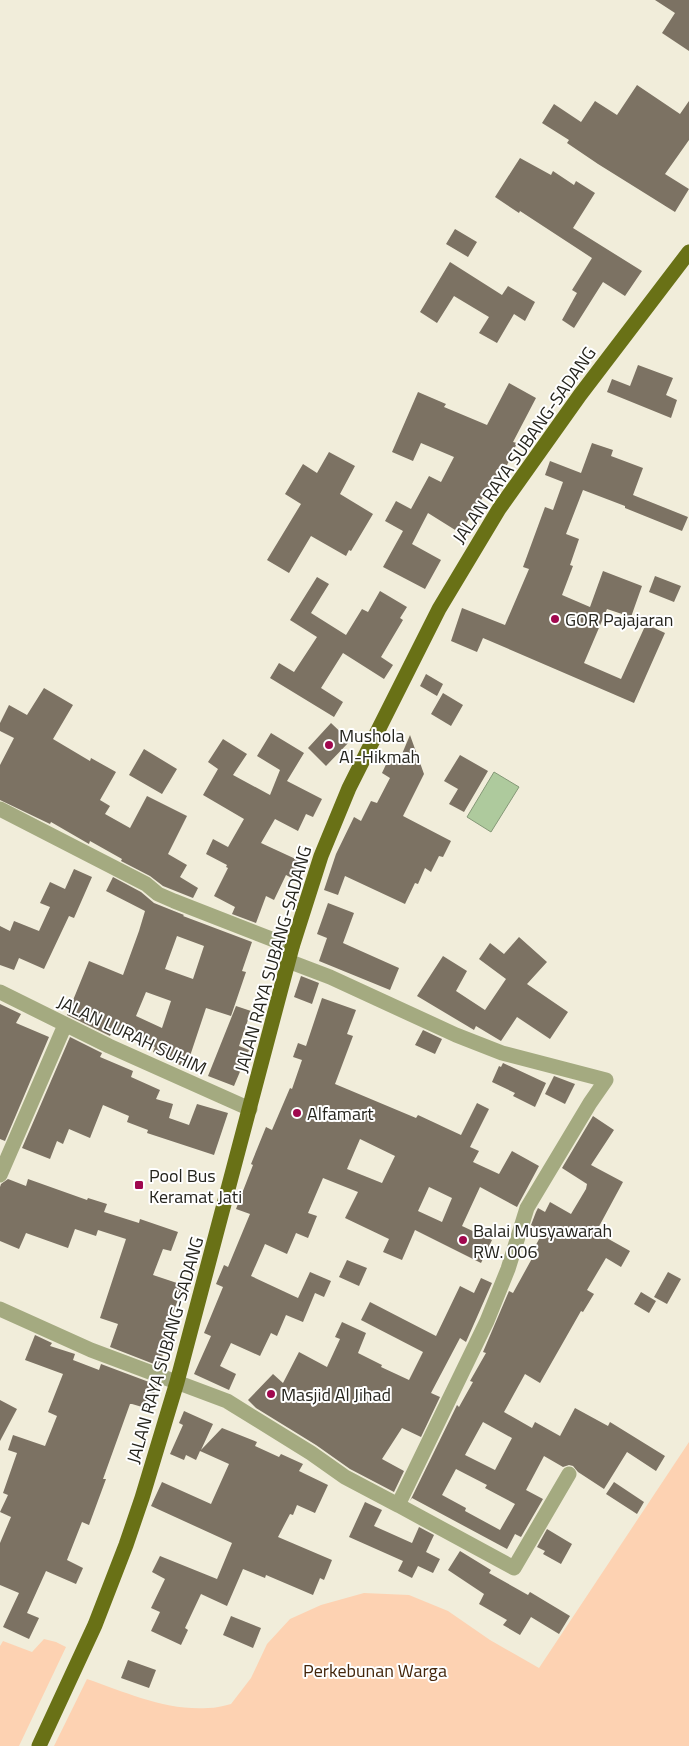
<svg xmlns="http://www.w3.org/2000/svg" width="689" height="1746" viewBox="0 0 689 1746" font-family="'Titillium Web',sans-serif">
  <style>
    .green { fill: #fdd2b2 }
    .water { fill: #aeca9d; stroke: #859877 }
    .building { fill: #7c7263; fill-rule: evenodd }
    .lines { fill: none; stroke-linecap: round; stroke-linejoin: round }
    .minor { stroke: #a4aa80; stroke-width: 15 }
    .primary { stroke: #697116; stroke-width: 15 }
    .poi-dot { fill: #a0084e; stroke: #fff; stroke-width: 2 }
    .labels { text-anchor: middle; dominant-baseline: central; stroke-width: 4; stroke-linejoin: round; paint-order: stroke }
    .street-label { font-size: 18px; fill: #25241d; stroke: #fff }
    .poi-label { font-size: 18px; fill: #25241d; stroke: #fff; text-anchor: start }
    .park-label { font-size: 18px; fill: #43250a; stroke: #fff }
  </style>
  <rect width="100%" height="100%" fill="#f1edda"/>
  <path class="green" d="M689 1442V1746H54L87 1679C125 1692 166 1711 208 1708 216 1708 223 1706 231 1704L251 1678 267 1644 290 1619 321 1605 364 1593 409 1595 448 1611 490 1640 539 1668Z
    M44 1639 56 1642 66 1647 19 1746H0V1646L3 1641 32 1652Z"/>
  <path class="water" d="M494 772 519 787 491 832 467 817Z"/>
  <path class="building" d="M655 0H689V51L662 33 675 13Z
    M637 85 680 114 689 101V140L665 174 689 189 675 212 598 164 567 143 569 140 542 123 554 104 581 122 595 101 617 115Z
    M520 158 551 175 553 171 574 185 576 181 595 193 573 228 642 271 625 296 603 282 574 328 562 320 577 293 572 290 592 258 520 211 519 213 495 197Z
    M455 229 477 242 468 257 446 244Z
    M450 262 502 295 508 286 535 302 525 321 514 314 497 343 479 333 489 317 454 296 437 323 420 312Z
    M638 365 673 378 666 395 677 400 671 418 607 392 612 379 630 386Z
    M509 383 536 398 513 442 517 443 503 474 499 472 460 533 428 513 412 544 441 560 425 589 383 567 403 531 385 521 396 501 411 509 429 476 441 482 454 457 421 443 413 461 392 452 418 392 446 404 444 407 487 425Z
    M592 443 613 450 611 456 643 468 633 495 688 517 682 531 625 508V506L583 490 566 534 579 539 570 565 573 566 562 595 590 607 603 571 642 586 631 617 607 609 584 663 621 679 646 624 665 633 634 703 483 638 477 652 451 641 462 608 505 625 529 569 523 567 545 507 553 510 563 482 545 475 550 461 581 473Z
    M329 452 355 466 340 494 373 514 351 551 349 550 346 556 311 536 289 573 267 560 301 504 285 494 303 464 317 473Z
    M655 576 681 586 674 602 649 592Z
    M317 577 329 584 311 613 346 635 362 609 368 612 380 591 407 607 400 618 403 620 381 657 393 665 384 679 343 653 321 688 343 702 334 717 270 678 279 663 294 672 317 637 290 620Z
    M426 674 443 684 437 696 420 686Z
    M44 688 73 705 53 739 90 761 91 758 116 772 100 800 110 806 105 814 130 828 147 796 187 816 168 854 187 865 180 877 198 888 193 898 163 886 150 876 121 861 122 859 90 841 89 844 51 822 50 824 0 800V765L14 738 0 731V723L9 705 27 715Z
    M443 693 463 705 451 726 431 714Z
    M331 723 350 741 326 766 308 748Z
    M271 733 304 753 287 781 322 799 313 817 306 814 298 831 275 819 261 843 300 861 292 878 286 875 274 900 266 896 256 923 232 914 235 907 214 896 228 868 226 867 227 865 206 854 213 839 228 847 244 819 203 795 218 769 208 762 223 739 247 754 233 775 270 795 280 770 257 756Z
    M410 735 424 774 403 816 451 841 443 857 439 856 431 872 425 868 418 884 415 883 405 904 345 876 338 895 324 890 336 854 354 817 361 821 371 801 377 803 390 778 382 773 390 756 399 761Z
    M144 749 177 769 162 794 129 775Z
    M460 755 488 771 464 812 449 804 458 789 444 781Z
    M74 869 92 877 74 918 69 916 44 969 19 958 14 970 0 965V926L10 931 14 921 39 931 50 907 40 903 50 882 65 889Z
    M113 877 141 892 154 903 184 915 183 916 252 942 242 971 246 972 231 1016 206 1008 186 1068 153 1052 155 1047 113 1029 110 1036 67 1015 89 961 123 975 139 931 145 911 106 891ZM177 936 204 946 193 979 165 969ZM146 992 171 1001 162 1028 136 1016Z
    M328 903 354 913 343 943 399 968 390 990 319 961 327 938 317 934Z
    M519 937 547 962 527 984 568 1012 550 1039 517 1017 501 1041 476 1026 474 1030 417 996 443 956 467 971 456 991 485 1010 506 979 479 959 490 943 504 954Z
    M301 976 319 983 312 1004 294 997Z
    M322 998 356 1010 347 1034 353 1036 335 1084 416 1118 418 1115 461 1135 477 1103 489 1109 470 1147 479 1151 473 1162 499 1174 512 1151 539 1166 517 1207 480 1187 462 1226 492 1240 481 1263 415 1230 402 1260 383 1252 389 1239 345 1218 358 1192 323 1178 308 1213 317 1216 308 1238 296 1233 287 1254 265 1244 251 1276 298 1298 310 1272 331 1281 324 1297 315 1293 303 1322 286 1315 277 1336 271 1333 260 1356 231 1343 220 1366 236 1374 229 1390 194 1374 211 1336 204 1333 223 1287 216 1284 224 1265 228 1267 250 1214 236 1209 253 1165 251 1164 266 1127 272 1130 290 1088 292 1089 302 1060 293 1057 298 1043 306 1046ZM360 1139 395 1156 382 1183 347 1169ZM429 1187 452 1198 442 1222 418 1211Z
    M0 1004 21 1014 16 1023 49 1037 5 1141 0 1139Z
    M236 1006 251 1011 239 1046 249 1050 234 1086 208 1076Z
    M423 1030 442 1039 435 1054 415 1045Z
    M70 1037 102 1053 100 1057 133 1071 131 1077 160 1090 156 1099 173 1104 169 1118 189 1125 197 1104 228 1113 214 1155 147 1133 148 1130 127 1122 129 1116 103 1105 90 1138 69 1129 63 1144 57 1141 50 1159 22 1148Z
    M503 1063 546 1083 535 1107 513 1096 515 1093 492 1082 499 1066 501 1067Z
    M554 1076 575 1084 565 1104 545 1094Z
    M593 1116 614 1130 591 1165 623 1182 596 1232 630 1251 621 1267 606 1258 587 1290 594 1294 583 1312 581 1311 540 1383 525 1374 504 1412 532 1428 535 1422 560 1436 575 1408 608 1426 610 1422 665 1456 656 1471 627 1452 604 1489 578 1472 573 1466 569 1465 563 1467 544 1456 526 1490 543 1499 521 1537 515 1534 507 1549 412 1498 410 1501 457 1405 459 1407 473 1382 470 1381 486 1353 483 1352 509 1291 513 1293 535 1253 532 1252 543 1232 531 1225 536 1212 538 1208 545 1212 550 1202 571 1214 586 1189 587 1184 562 1168ZM483 1422 512 1438 495 1470 465 1455ZM456 1469 487 1485 485 1488 515 1504 500 1530 465 1511 466 1508 442 1495Z
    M8 1179 26 1186 28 1179 87 1200 88 1198 107 1204 104 1212 139 1223 140 1219 178 1232 171 1251 163 1249 153 1275 183 1285 169 1325 173 1326 159 1366 110 1347 118 1324 100 1318 126 1239 98 1230 96 1236 75 1229 68 1248 26 1233 19 1249 0 1241V1187L1 1184Z
    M347 1260 367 1268 359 1286 339 1277Z
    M668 1272 681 1279 667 1304 654 1297Z
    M481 1278 492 1283 466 1342 460 1338 431 1393 440 1397 421 1437 402 1428 382 1459 404 1471 394 1492 350 1469 316 1445 256 1408 248 1400 273 1374 283 1383 299 1352 327 1367 340 1339 335 1337 342 1322 366 1333 358 1353 382 1365 381 1367 409 1380 423 1352 361 1320 370 1302 436 1336 460 1286 474 1293Z
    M641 1292 656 1301 649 1313 634 1304Z
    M35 1335 52 1343 50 1346 75 1354 73 1360 99 1370 101 1364 157 1385 149 1409 132 1404H130L103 1479H106L89 1525 82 1522 67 1560 83 1568 76 1584 46 1571 27 1613 39 1618 29 1639 3 1627 19 1593 0 1585V1543L11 1517 0 1512 8 1495 3 1493 17 1453 8 1450 13 1435 45 1446 57 1416 48 1412 63 1374 25 1360Z
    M0 1400 17 1409 0 1441Z
    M184 1411 213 1424 201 1450 222 1428 257 1442 255 1446 279 1457 281 1454 303 1464 299 1471 328 1485 315 1513 297 1505 293 1515 290 1514 278 1537 332 1560 324 1580 320 1578 313 1595 266 1575 265 1578 243 1569 227 1606 201 1594 185 1628 188 1630 181 1645 151 1631 160 1612 151 1608 165 1579 152 1572 160 1556 217 1579 232 1543 151 1506 162 1482 211 1504 229 1464 200 1451 196 1460 186 1455 184 1460 170 1454 183 1425 179 1423Z
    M614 1482 644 1502 637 1514 606 1494Z
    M365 1502 382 1510 374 1526 412 1543 419 1527 434 1535 426 1552 440 1559 433 1573 418 1566 412 1578 398 1571 403 1561 349 1537Z
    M547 1529 572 1544 561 1564 543 1554 545 1551 537 1547Z
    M460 1551 491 1570 489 1573 528 1595 530 1592 570 1616 559 1634 531 1617 520 1635 503 1625 507 1620 479 1604 484 1594 448 1570Z
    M231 1616 261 1628 253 1648 223 1635Z
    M128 1660 156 1670 149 1688 121 1678Z"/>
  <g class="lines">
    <path class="minor" d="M0 809 146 884 158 894 174 901 292 947
      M0 992 109 1046 250 1109
      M0 1175 65 1025
      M0 1309 91 1350 227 1401 311 1453 345 1477 398 1505 487 1321 508 1269 527 1208 590 1103 606 1080 502 1053 456 1035 330 977 288 961
      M398 1505 514 1568 569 1474"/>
    <path class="primary" d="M39 1746 95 1625 126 1545 142 1498 177 1382 292 947 321 856 349 788 439 609 499 509 580 395 689 252"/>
  </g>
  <g class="poi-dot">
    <circle cx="555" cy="619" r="5"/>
    <circle cx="329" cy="745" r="5"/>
    <circle cx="297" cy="1113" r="5"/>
    <rect x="134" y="1180" width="10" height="10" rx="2.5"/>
    <circle cx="463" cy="1240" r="5"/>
    <circle cx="271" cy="1394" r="5"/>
  </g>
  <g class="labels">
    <g class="street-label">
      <text transform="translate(524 445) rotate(-55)">JALAN RAYA SUBANG-SADANG</text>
      <text transform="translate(273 959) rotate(-74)">JALAN RAYA SUBANG-SADANG</text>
      <text transform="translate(132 1035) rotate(25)">JALAN LURAH SUHIM</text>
      <text transform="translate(165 1350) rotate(-74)">JALAN RAYA SUBANG-SADANG</text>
    </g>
    <g class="poi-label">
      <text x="565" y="619">GOR Pajajaran</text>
      <text x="339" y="735">Mushola<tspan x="339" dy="21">Al-Hikmah</tspan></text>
      <text x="307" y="1113">Alfamart</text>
      <text x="149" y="1175">Pool Bus<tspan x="149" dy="21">Keramat Jati</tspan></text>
      <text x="473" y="1230">Balai Musyawarah<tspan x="473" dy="21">RW. 006</tspan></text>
      <text x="281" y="1394">Masjid Al Jihad</text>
    </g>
    <g class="park-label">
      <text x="375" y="1670">Perkebunan Warga</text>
    </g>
  </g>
</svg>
